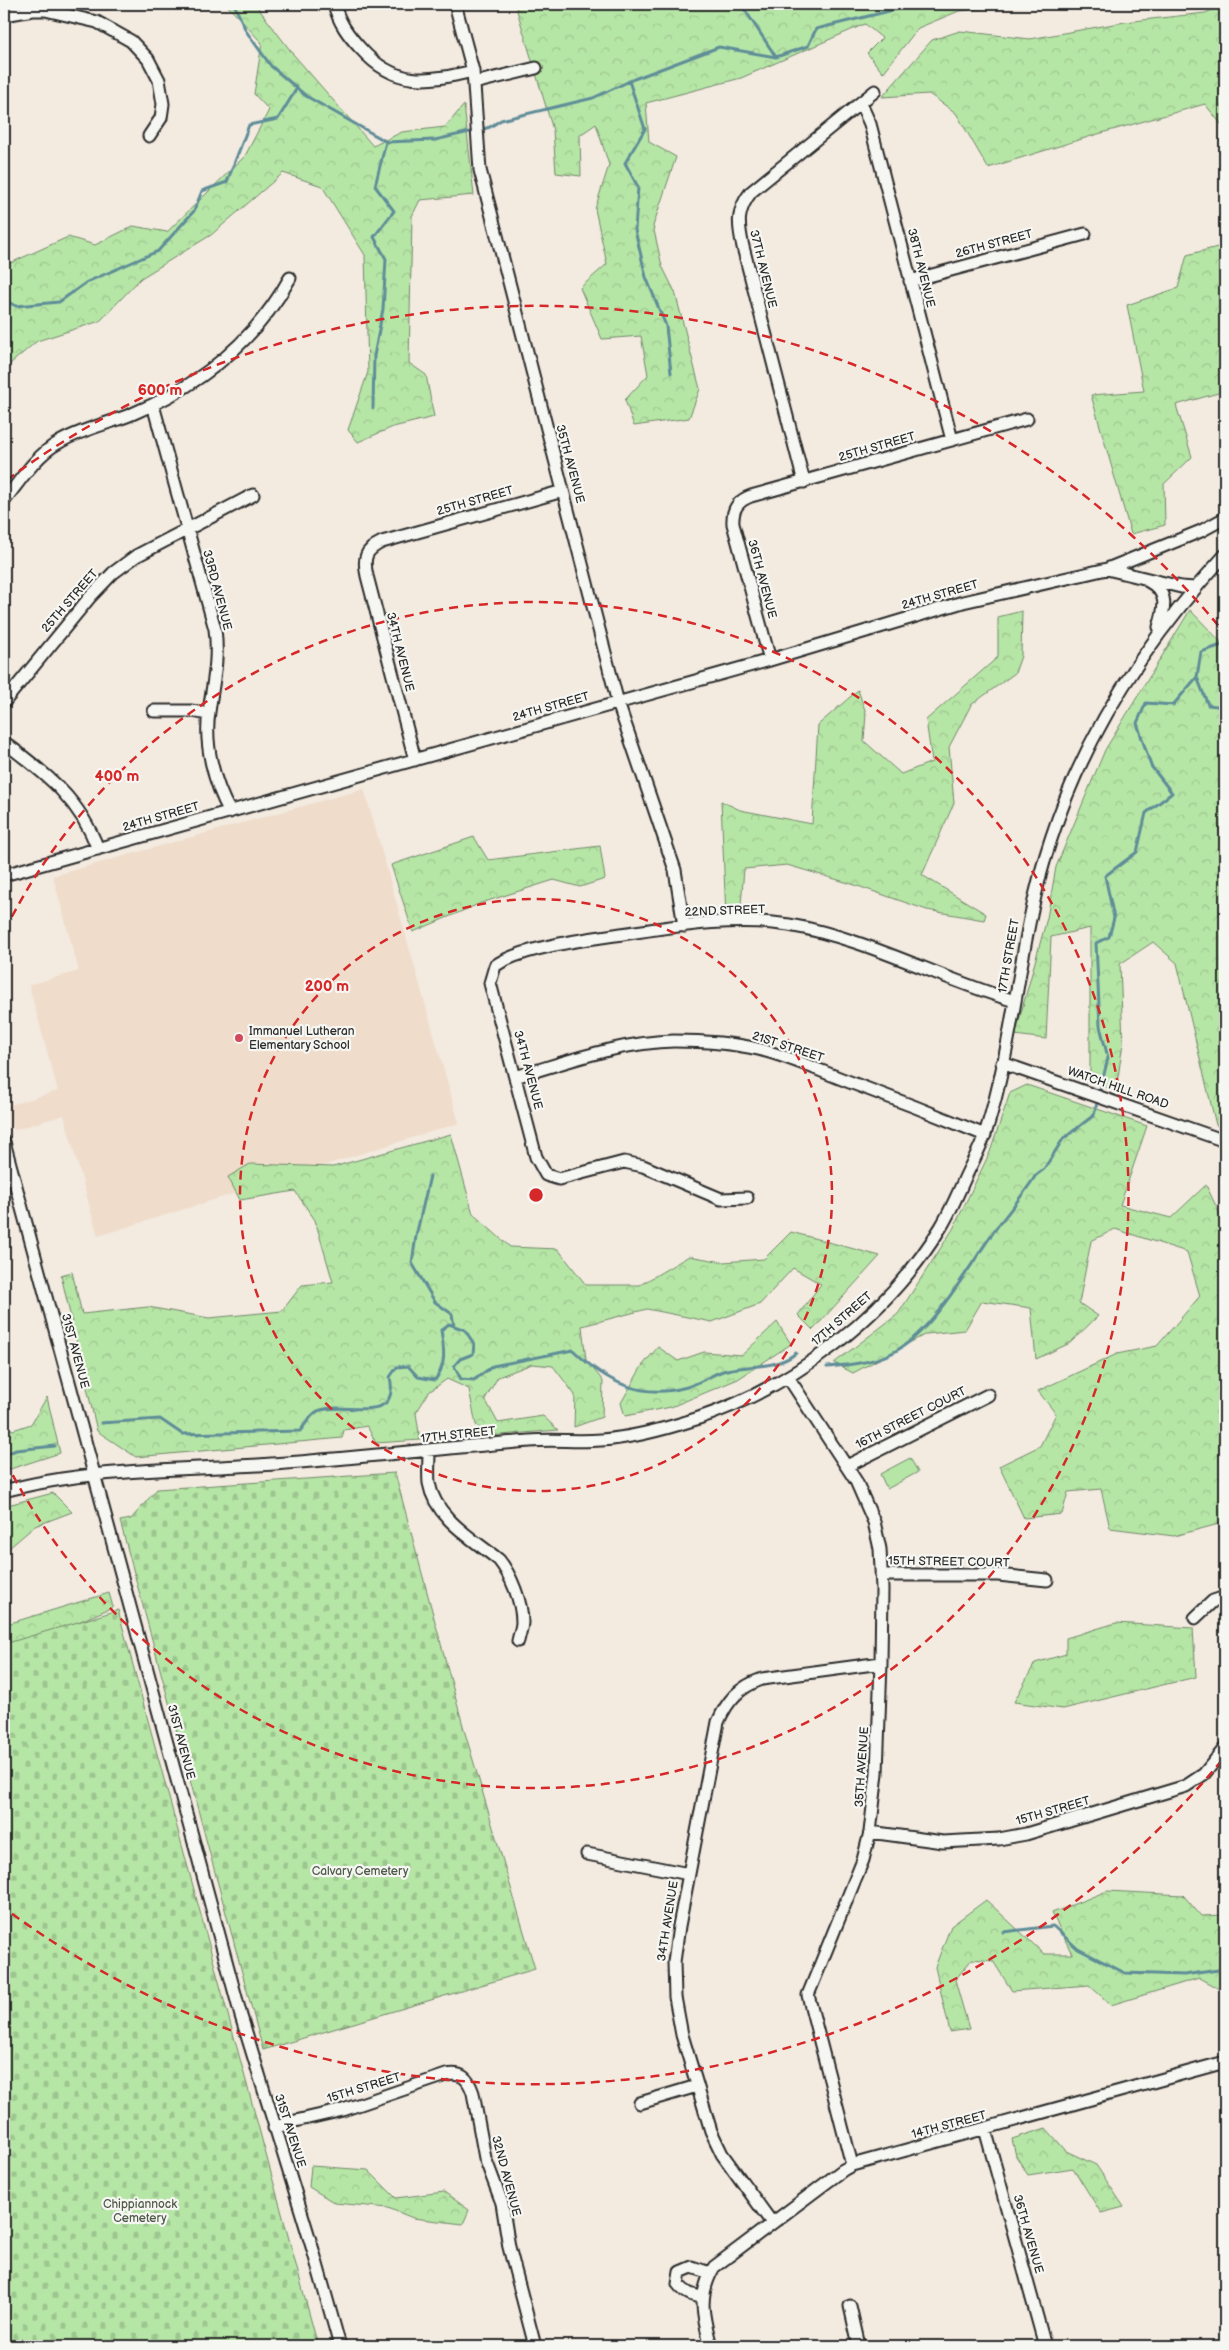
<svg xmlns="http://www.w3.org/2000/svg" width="1229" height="2350" viewBox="0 0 1229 2350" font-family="'Balsamiq Sans',sans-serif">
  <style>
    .built { fill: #efdcca }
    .forest { fill: url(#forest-crowns); stroke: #708868 }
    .cemetery { fill: url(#cemetery-stones); stroke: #708868 }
    .pitch { fill: #b6e6a6; stroke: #708868 }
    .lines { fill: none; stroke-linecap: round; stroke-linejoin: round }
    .stream { stroke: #5f8d98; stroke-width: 3 }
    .minor-casing { stroke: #2b2b2b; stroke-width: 15 }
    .minor { stroke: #f6f6f2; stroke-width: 11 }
    .ring { fill: none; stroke: #d62828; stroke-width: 2.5; stroke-dasharray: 9 6 }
    .poi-dot { fill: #d1495b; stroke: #f6f6f2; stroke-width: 2 }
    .labels { text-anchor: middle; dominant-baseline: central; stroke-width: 4.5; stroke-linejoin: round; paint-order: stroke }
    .street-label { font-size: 12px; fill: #2b2b2b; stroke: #f6f6f2 }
    .poi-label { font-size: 12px; fill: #2b2b2b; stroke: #f6f6f2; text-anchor: start }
    .park-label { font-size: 12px; fill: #4e5a4a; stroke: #f6f6f2 }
    .centre { fill: #d62828; stroke: #f6f6f2; stroke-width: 2.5 }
    .ring-label { font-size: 15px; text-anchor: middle; font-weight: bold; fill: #d62828; stroke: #f6f6f2; stroke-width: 4.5; stroke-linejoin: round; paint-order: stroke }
  </style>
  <defs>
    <pattern id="forest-crowns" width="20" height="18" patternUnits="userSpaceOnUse" patternTransform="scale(1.25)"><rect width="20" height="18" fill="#b6e6a6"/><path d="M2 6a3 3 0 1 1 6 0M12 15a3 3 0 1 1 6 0" fill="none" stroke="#9dc58f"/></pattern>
    <pattern id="cemetery-stones" width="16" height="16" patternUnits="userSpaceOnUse" patternTransform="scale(1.25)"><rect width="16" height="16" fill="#b6e6a6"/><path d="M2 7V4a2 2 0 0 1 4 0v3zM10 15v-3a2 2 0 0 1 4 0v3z" fill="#9dc58f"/></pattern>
  </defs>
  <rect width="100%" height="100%" fill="#f3eae0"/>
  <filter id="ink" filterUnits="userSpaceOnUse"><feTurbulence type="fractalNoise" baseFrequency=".02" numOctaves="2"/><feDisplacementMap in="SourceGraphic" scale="10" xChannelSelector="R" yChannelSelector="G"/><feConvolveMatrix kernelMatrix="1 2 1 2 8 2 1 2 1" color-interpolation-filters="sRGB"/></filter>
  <g filter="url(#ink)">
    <path class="built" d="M364 789 459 1123 98 1236 64 1115 14 1130 7 1106 58 1091 29 985 79 971 53 876Z"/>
    <path class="forest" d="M226 4H255L293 54 373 146 402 132 445 127 464 105 474 195 420 200 412 216 409 363 426 375 434 417 393 427 358 442 348 430 368 372 365 255 322 186 283 173 211 235 141 278 100 321 37 341 4 369V266L68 237 95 245 133 226 167 232 245 156 269 110 254 94 262 43Z
      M515 4H1035L959 11 918 28 883 73 867 53 882 38 865 24 741 78 646 103 649 142 676 157 653 226 662 266 675 292 700 389 689 418 634 426 625 400 648 375 641 336 602 339 580 288 607 264 595 209 609 165 596 124 580 135 581 176 556 173 553 130Z
      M1225 5V129L1205 104 1098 134 988 168 956 113 929 94 882 97 932 40 960 31 1030 39 1125 22 1205 13Z
      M1225 245V348L1219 352 1225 371V391L1176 405 1192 457 1164 484 1165 525 1131 534 1091 395 1144 391 1127 305 1178 288 1187 255Z
      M1190 610 1225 646V1128L1216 1125 1177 963 1153 942 1120 964 1123 1043 1116 1091 1090 1081V928L1051 937 1046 1039 1015 1035 1047 918 1056 867 1105 750Z
      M1022 611 1021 656 1015 673 971 705 949 747 954 803 922 875 986 914 984 920 927 910 852 884 787 865 744 869 740 916 726 917 721 801 740 810 812 824 818 725 858 690 866 713 864 741 901 774 932 762 926 720 998 657V617Z
      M474 837 488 860 600 846 605 879 580 887 554 880 481 903 413 932 391 865Z
      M1027 1085 1147 1126 1120 1205 1171 1218 1206 1185 1225 1225V1517L1219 1524 1174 1536 1110 1528 1101 1489 1068 1492 1062 1514 1024 1518 999 1466 1040 1446 1056 1414 1038 1391 1117 1354 1157 1346 1200 1296 1187 1252 1115 1229 1091 1241 1079 1303 1098 1316 1070 1343 1036 1359 1031 1308 982 1301 965 1330 926 1334 853 1373 834 1363 898 1314 953 1229 990 1152 1010 1093Z
      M451 1134 473 1214 510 1247 558 1249 586 1285H640L689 1256 723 1262 764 1259 791 1232 880 1256 813 1330 798 1315 821 1284 793 1268 760 1304 712 1322 647 1309 582 1326 586 1360 603 1381 602 1417 574 1427 575 1395 553 1366 532 1364 498 1377 485 1399 498 1423 543 1416 558 1430 489 1436 476 1425 469 1389 447 1379 429 1392 416 1413 420 1440 376 1443 367 1426 344 1430 342 1438 136 1457 97 1431 61 1275 72 1272 82 1314 148 1307 209 1318 282 1311 302 1285 333 1282 315 1220 295 1191 240 1200 228 1177 250 1164 333 1167Z
      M777 1322 791 1344 738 1379 671 1407 625 1416 621 1403 642 1366 658 1347 678 1361 704 1352 742 1355Z
      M47 1397 60 1453 4 1471V1426L13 1430 31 1424Z
      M53 1493 72 1512 35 1526 9 1548 4 1545V1506Z
      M109 1593 113 1607 4 1654V1625Z
      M1116 1623 1193 1628 1196 1677 1063 1709 1014 1702 1035 1663 1066 1654V1638Z
      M1107 1891 1183 1895 1201 1916 1225 1915V1989L1221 1990 1199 1978 1111 2005 1089 1985 1012 1991 993 1961 972 1959 955 1980 969 2029 950 2032 935 1967 951 1926 986 1900 1044 1954H1072L1052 1913Z
      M1046 2128 1066 2151 1096 2165 1124 2207 1101 2213 1073 2168 1028 2175 1016 2156 1012 2139Z
      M311 2166 368 2170 396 2198 444 2192 469 2210 463 2224 413 2218 388 2208 335 2203 309 2187Z"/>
    <path class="cemetery" d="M395 1473 465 1733 535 1969 263 2050 120 1521 131 1519 157 1489Z
      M118 1610 318 2346H4V1644Z"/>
    <path class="pitch" d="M910 1458 918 1472 887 1489 880 1474Z"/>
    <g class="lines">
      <path class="stream" d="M234 4 246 31 271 66 306 96 387 142 435 140 474 131
        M741 4 776 57
        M629 81 645 129 625 163 638 187 635 230 646 277 666 326 671 373
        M480 130 490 127 501 120 593 98 634 79 719 47 776 57 808 46 816 29 918 4
        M4 300 16 306 59 302 87 282 158 251 194 211 202 191 227 182 249 125 278 119 297 88
        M373 408 374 356 383 309 386 259 374 237 394 211 375 186 386 142
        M1197 677 1208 705 1225 707
        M430 1176 416 1236 412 1263 435 1302 452 1314 454 1326
        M827 1367C848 1365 870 1363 890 1354 932 1335 970 1264 997 1227 1010 1210 1024 1194 1036 1175L1044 1169 1063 1139 1094 1115 1108 1058 1100 1026 1096 943 1109 937 1114 918 1105 876 1137 852 1146 813 1172 793 1151 766 1137 723 1146 703 1173 705 1197 677 1201 652 1225 644
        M101 1423 160 1419 182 1434 300 1431C305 1425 311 1414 318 1411 342 1400 401 1427 390 1377L397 1367 408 1366 418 1377 435 1380C447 1364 444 1350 441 1330L449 1324 465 1330 474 1344 473 1354 460 1359 454 1366 461 1379 474 1380 493 1366 573 1350C606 1382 641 1400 687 1387 700 1383 711 1375 723 1371 747 1364 776 1370 796 1353
        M4 1455 16 1450 55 1446
        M1003 1932 1053 1926 1078 1949 1125 1973 1184 1975 1225 1969"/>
      <g class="minor-casing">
        <path id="minor" d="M334 4C339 23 348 35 361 49 395 87 427 82 473 71
          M455 4 473 71 480 170 618 703 675 870 684 926
          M4 15 33 10H45L97 22 131 41 148 59 159 80 163 104 161 118 149 136
          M474 83 536 68
          M861 104 870 124 952 440
          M910 281 1085 234
          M153 405 215 629C219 660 213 682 209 712 204 745 214 783 230 812
          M804 482 743 247C738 225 736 211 751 192L875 91
          M4 501C19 482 36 455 58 443 81 429 108 424 132 414 199 386 255 341 290 278
          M1107 569 1181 587 1195 588
          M1148 581C1169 592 1165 608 1159 627
          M770 660 733 524C732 510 737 501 751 496L1027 419
          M4 702 90 597 113 573 136 556 253 495
          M154 711H192L208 714
          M4 742C46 774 79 798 98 849
          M415 760 367 576C363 558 365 550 382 542L563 491
          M4 875 770 660 963 602 1107 569 1201 531 1225 518
          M1002 1063 1225 1141
          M515 1077C567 1062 620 1042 674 1041 701 1041 732 1043 758 1049 788 1056 818 1070 847 1081 893 1098 939 1116 985 1135
          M4 1142 241 2016 313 2250 340 2346
          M747 1198 721 1199 643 1166 624 1162 559 1179 546 1175 536 1157 490 983 495 966C517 949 579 940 608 936 666 928 730 915 789 925 867 938 939 979 1015 1001
          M788 1377 856 1481 874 1522 880 1549 882 1589 881 1663 877 1773 870 1832 863 1860 808 1995 852 2165
          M429 1452C429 1462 428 1473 429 1483 435 1518 473 1539 499 1560 511 1575 522 1602 522 1622 522 1628 519 1635 518 1641
          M847 1466 988 1395
          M4 1491C84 1469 175 1470 258 1465 349 1459 439 1448 530 1441 554 1439 577 1442 601 1440 633 1438 665 1429 696 1419 795 1386 886 1317 941 1227 950 1212 957 1196 964 1180 971 1164 981 1148 986 1131 1016 1037 1019 934 1051 839 1086 731 1148 638 1225 555
          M881 1575H998L1047 1580
          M1195 1618 1213 1601 1225 1597
          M870 1832 943 1842 999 1839 1026 1834 1186 1786 1204 1774 1225 1748
          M587 1854 689 1874
          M640 2103 697 2086
          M274 2128 291 2122 343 2110 446 2075C462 2072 468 2078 473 2093L485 2158 502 2203 509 2247 535 2346
          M985 2129 1045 2346
          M772 2223 722 2154 711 2131 682 2035 675 1997 674 1962 679 1926 718 1722C727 1701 739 1687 762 1679L881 1663
          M703 2297C692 2296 685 2293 678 2284L680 2272 692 2267 710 2273
          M850 2306 859 2346
          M711 2346C703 2316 697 2296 714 2267L843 2170 852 2165 1225 2062"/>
      </g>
      <use href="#minor" class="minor"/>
    </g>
  </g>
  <g class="ring">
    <circle cx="536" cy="1195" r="296"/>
    <path d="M5 930A593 593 0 1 1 5 1460"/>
    <path d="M1222 1760A889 889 0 0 1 7 1910M7 480A889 889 0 0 1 1222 630"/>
  </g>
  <circle class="poi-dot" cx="239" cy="1038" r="5"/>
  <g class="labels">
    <g class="street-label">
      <text transform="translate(994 244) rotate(-15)">26TH STREET</text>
      <text transform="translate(921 268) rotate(76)">38TH AVENUE</text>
      <text transform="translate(763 269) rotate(76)">37TH AVENUE</text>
      <text transform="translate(877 447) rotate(-16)">25TH STREET</text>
      <text transform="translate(570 464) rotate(75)">35TH AVENUE</text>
      <text transform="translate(475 501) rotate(-16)">25TH STREET</text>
      <text transform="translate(762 579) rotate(75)">36TH AVENUE</text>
      <text transform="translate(217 590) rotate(75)">33RD AVENUE</text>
      <text transform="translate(940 595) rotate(-16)">24TH STREET</text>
      <text transform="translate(70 601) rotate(-49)">25TH STREET</text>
      <text transform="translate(400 652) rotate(76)">34TH AVENUE</text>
      <text transform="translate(551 707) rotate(-16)">24TH STREET</text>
      <text transform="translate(161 817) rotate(-16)">24TH STREET</text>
      <text transform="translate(725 911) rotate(-2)">22ND STREET</text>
      <text transform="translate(1009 956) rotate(-80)">17TH STREET</text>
      <text transform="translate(788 1047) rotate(18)">21ST STREET</text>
      <text transform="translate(528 1070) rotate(75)">34TH AVENUE</text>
      <text transform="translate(1118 1088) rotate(19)">WATCH HILL ROAD</text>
      <text transform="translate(842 1319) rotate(-41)">17TH STREET</text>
      <text transform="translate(75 1351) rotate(75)">31ST AVENUE</text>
      <text transform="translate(911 1418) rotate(-27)">16TH STREET COURT</text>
      <text transform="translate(458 1435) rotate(-6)">17TH STREET</text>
      <text transform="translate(949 1562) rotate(1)">15TH STREET COURT</text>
      <text transform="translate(181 1742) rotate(75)">31ST AVENUE</text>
      <text transform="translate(862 1767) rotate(-86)">35TH AVENUE</text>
      <text transform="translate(1053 1811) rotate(-16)">15TH STREET</text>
      <text transform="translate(668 1921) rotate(-81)">34TH AVENUE</text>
      <text transform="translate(364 2088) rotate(-17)">15TH STREET</text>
      <text transform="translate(949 2125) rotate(-15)">14TH STREET</text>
      <text transform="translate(290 2131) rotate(72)">31ST AVENUE</text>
      <text transform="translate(506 2176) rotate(75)">32ND AVENUE</text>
      <text transform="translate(1028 2234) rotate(74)">36TH AVENUE</text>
    </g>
    <g class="poi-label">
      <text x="249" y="1031">Immanuel Lutheran<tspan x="249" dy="14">Elementary School</tspan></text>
    </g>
    <g class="park-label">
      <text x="360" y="1871">Calvary Cemetery</text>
      <text x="140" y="2204">Chippiannock<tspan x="140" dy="14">Cemetery</tspan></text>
    </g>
  </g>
  <circle cx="536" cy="1195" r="8" class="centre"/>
  <g class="ring-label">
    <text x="160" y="395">600 m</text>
    <text x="117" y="781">400 m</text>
    <text x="327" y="991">200 m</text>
  </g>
  <rect width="1229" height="2350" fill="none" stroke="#f6f6f2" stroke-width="20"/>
  <rect x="10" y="10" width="1209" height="2330" fill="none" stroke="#2b2b2b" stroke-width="2" filter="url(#ink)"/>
</svg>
